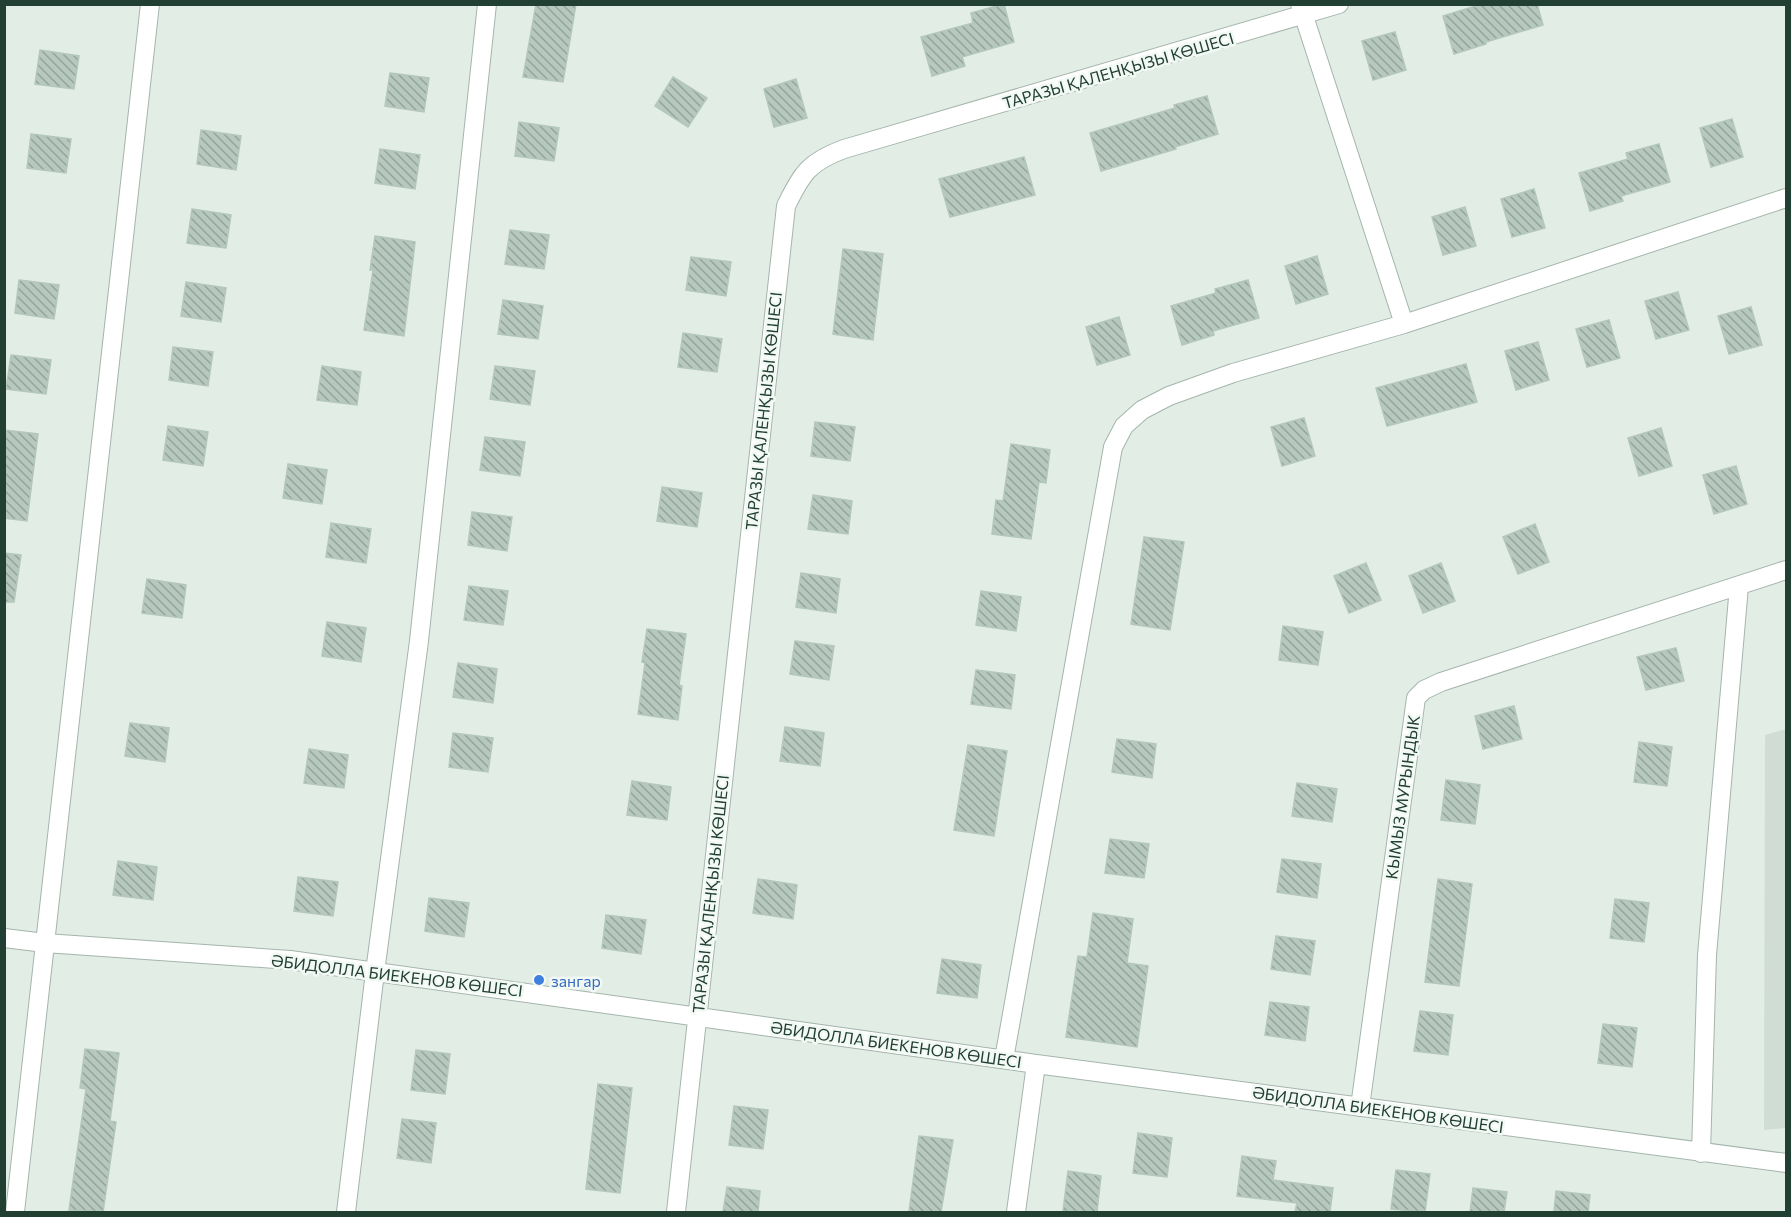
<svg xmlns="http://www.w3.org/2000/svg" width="1791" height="1217" viewBox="0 0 1791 1217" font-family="Commissioner,sans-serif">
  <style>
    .built { fill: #d0ddd5 }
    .building { fill: url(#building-back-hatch); stroke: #b4c7bc; stroke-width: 1.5 }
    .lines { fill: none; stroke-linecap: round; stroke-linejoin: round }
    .minor-casing { stroke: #a4b5ac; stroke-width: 20 }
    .minor { stroke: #fff; stroke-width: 18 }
    .shop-dot { fill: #3f7fe0; stroke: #f2f9f5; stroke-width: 2 }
    .labels { text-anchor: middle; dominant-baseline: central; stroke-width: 5; stroke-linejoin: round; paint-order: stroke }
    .street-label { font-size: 16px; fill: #213f32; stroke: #f2f9f5 }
    .shop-label { font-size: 16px; fill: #366cbe; stroke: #f2f9f5; text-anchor: start }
  </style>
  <defs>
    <pattern id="building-back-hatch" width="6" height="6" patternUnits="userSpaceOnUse" patternTransform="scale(1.5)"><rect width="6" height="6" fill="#b7c8bf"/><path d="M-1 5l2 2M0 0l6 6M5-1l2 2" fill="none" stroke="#94a49c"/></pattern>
  </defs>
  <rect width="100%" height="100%" fill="#e2ede6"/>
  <path class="built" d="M1786 729V1128L1764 1130 1765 735Z"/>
  <path class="building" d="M536 4H576L563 82 523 77Z
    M1004 4 1014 42 962 57 965 66 932 76 921 37 973 23 971 13Z
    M1482 4H1537L1543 25 1486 42V44L1454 54 1443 16Z
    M1395 32 1406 70 1373 80 1362 41Z
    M40 50 79 56 74 89 35 84Z
    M390 73 429 78 424 112 385 106Z
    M673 77 707 98 688 127 655 106Z
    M796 79 807 118 774 127 764 89Z
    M1207 96 1218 134 1175 147 1176 149 1101 171 1090 133 1175 108 1174 105Z
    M1732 119 1743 157 1711 167 1700 128Z
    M519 122 559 128 554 161 515 156Z
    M201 130 241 136 236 170 197 164Z
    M31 134 71 139 66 173 27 168Z
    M1659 144 1670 182 1621 196 1623 201 1590 211 1579 173 1628 159 1626 153Z
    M380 149 420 155 415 189 375 183Z
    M1024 157 1035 195 950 217 939 179Z
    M1534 189 1545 228 1512 237 1501 199Z
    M1465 207 1476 246 1443 255 1432 217Z
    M192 209 231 215 226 248 187 243Z
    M510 230 549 235 544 269 505 264Z
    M375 236 415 242 404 336 364 330 373 270H370Z
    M843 249 883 254 873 340 833 334Z
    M1317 256 1328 294 1296 304 1285 266Z
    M691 257 731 262 726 296 686 290Z
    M19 280 59 285 54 319 15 313Z
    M1248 280 1259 318 1213 331 1214 335 1182 345 1171 306 1216 293 1215 289Z
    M186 282 226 288 221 322 181 316Z
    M1678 292 1689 330 1656 339 1645 301Z
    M503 300 543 306 538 339 498 334Z
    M1751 307 1762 345 1729 354 1718 316Z
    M1119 317 1130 355 1097 365 1086 327Z
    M1609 320 1620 358 1587 367 1576 329Z
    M683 333 722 339 717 372 678 367Z
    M1538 342 1549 380 1516 390 1505 351Z
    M173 347 213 352 208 386 169 380Z
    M11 355 51 360 46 394 6 389Z
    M1466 364 1477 402 1387 426 1376 388Z
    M322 366 361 372 357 405 317 400Z
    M495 366 535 371 530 405 490 399Z
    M1304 418 1315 456 1282 466 1271 427Z
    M815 422 855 427 850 461 811 456Z
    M168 426 208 432 203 466 163 460Z
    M1661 428 1672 466 1639 476 1628 438Z
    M4 430 38 434 27 521 4 518Z
    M485 437 525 442 520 476 480 470Z
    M1011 444 1050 450 1046 483 1039 482 1031 539 992 534 996 500 1003 501Z
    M288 464 327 470 322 504 283 498Z
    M1736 466 1747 504 1714 514 1703 475Z
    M662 487 702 493 697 527 657 521Z
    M813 495 852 501 848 534 808 529Z
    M472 512 512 517 507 551 468 545Z
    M331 523 371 529 366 563 326 557Z
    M1535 524 1549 562 1518 574 1503 537Z
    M1144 537 1184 542 1170 630 1131 624Z
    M4 553 21 555 14 602H4Z
    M1366 563 1381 600 1349 613 1334 576Z
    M1441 563 1455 601 1423 613 1409 576Z
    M801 573 840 579 836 613 796 607Z
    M147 579 186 585 182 618 142 613Z
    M469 586 508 591 503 625 464 620Z
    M981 591 1021 597 1016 631 976 625Z
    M327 622 366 628 361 662 322 656Z
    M1283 626 1323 632 1318 665 1279 660Z
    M647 629 686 634 679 685 682 686 678 720 638 714 645 663 642 662Z
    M795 641 834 646 829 680 790 674Z
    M1676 648 1684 681 1646 690 1637 657Z
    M458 663 497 669 493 703 453 697Z
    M976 670 1015 675 1011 709 971 704Z
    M1514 706 1522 739 1483 749 1475 716Z
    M130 723 169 728 165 762 125 756Z
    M785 727 824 733 820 766 780 761Z
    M453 733 493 738 488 772 449 767Z
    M1117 739 1156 744 1152 778 1112 772Z
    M1639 742 1672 747 1667 786 1634 782Z
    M968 745 1007 751 994 836 954 830Z
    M309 749 348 755 344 788 304 783Z
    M1446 780 1480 785 1475 824 1441 820Z
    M632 781 671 787 667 820 627 815Z
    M1297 783 1337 789 1332 822 1292 816Z
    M1110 839 1149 844 1144 878 1105 873Z
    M1282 859 1321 864 1317 898 1277 892Z
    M118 861 157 867 153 900 113 895Z
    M298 877 338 882 333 916 294 911Z
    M758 879 797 885 793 919 753 913Z
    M1438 879 1472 884 1459 986 1425 982Z
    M429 898 469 903 464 937 425 931Z
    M1615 899 1649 903 1644 942 1610 938Z
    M1093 913 1133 919 1127 963 1148 966 1137 1047 1066 1037 1078 956 1087 957Z
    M606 915 646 920 641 954 602 948Z
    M1276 936 1315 941 1310 975 1271 969Z
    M942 959 981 965 977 998 937 993Z
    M1270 1002 1309 1007 1305 1041 1265 1035Z
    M1420 1011 1453 1015 1448 1055 1414 1051Z
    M1603 1024 1637 1028 1632 1067 1598 1063Z
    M85 1049 119 1053 110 1121 116 1122 103 1212 69 1210 86 1089 80 1088Z
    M416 1050 450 1054 445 1094 411 1090Z
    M598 1084 632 1088 620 1193 586 1189Z
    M734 1106 768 1110 763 1149 729 1145Z
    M402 1119 436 1123 431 1163 397 1158Z
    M1138 1133 1172 1138 1167 1177 1133 1173Z
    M919 1136 953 1140 941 1212H909Z
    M1242 1156 1276 1161 1273 1180 1333 1188 1330 1212H1295L1297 1203 1237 1196Z
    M1396 1170 1430 1174 1425 1212 1391 1209Z
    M1068 1171 1101 1176 1097 1212 1063 1211Z
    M727 1187 760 1191 758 1212H723Z
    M1473 1188 1507 1192 1504 1212H1470Z
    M1556 1191 1590 1195 1588 1212H1554Z"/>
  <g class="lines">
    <g class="minor-casing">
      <path id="minor" d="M1300 4 1404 324
        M4 938 45 943 290 960 1036 1064 1786 1163
        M1004 1059 1113 447 1124 426 1142 410 1169 396 1233 373 1404 324 1786 198
        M1360 1107 1416 698 1424 690 1441 682 1786 570
        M1701 1153 1707 955 1739 586
        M15 1212 150 4
        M346 1212 375 972 419 641 487 4
        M676 1212 786 206C802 173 809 162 844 149L1339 4
        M1016 1212 1036 1064"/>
    </g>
    <use href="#minor" class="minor"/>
  </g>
  <circle class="shop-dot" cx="539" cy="980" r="6"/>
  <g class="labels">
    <g class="street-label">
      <text transform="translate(1118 70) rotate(-16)">ТАРАЗЫ ҚАЛЕНҚЫЗЫ КӨШЕСІ</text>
      <text transform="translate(763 411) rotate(-84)">ТАРАЗЫ ҚАЛЕНҚЫЗЫ КӨШЕСІ</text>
      <text transform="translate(1402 797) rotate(-82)">КЫМЫЗ МУРЫНДЫК</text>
      <text transform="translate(710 894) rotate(-84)">ТАРАЗЫ ҚАЛЕНҚЫЗЫ КӨШЕСІ</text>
      <text transform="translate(397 975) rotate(7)">ӘБИДОЛЛА БИЕКЕНОВ КӨШЕСІ</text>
      <text transform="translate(896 1044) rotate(8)">ӘБИДОЛЛА БИЕКЕНОВ КӨШЕСІ</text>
      <text transform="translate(1378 1109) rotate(8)">ӘБИДОЛЛА БИЕКЕНОВ КӨШЕСІ</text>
    </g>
    <g class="shop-label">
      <text x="551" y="980">зангар</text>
    </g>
  </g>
  <rect width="1791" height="1217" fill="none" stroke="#213f32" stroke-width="12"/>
</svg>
